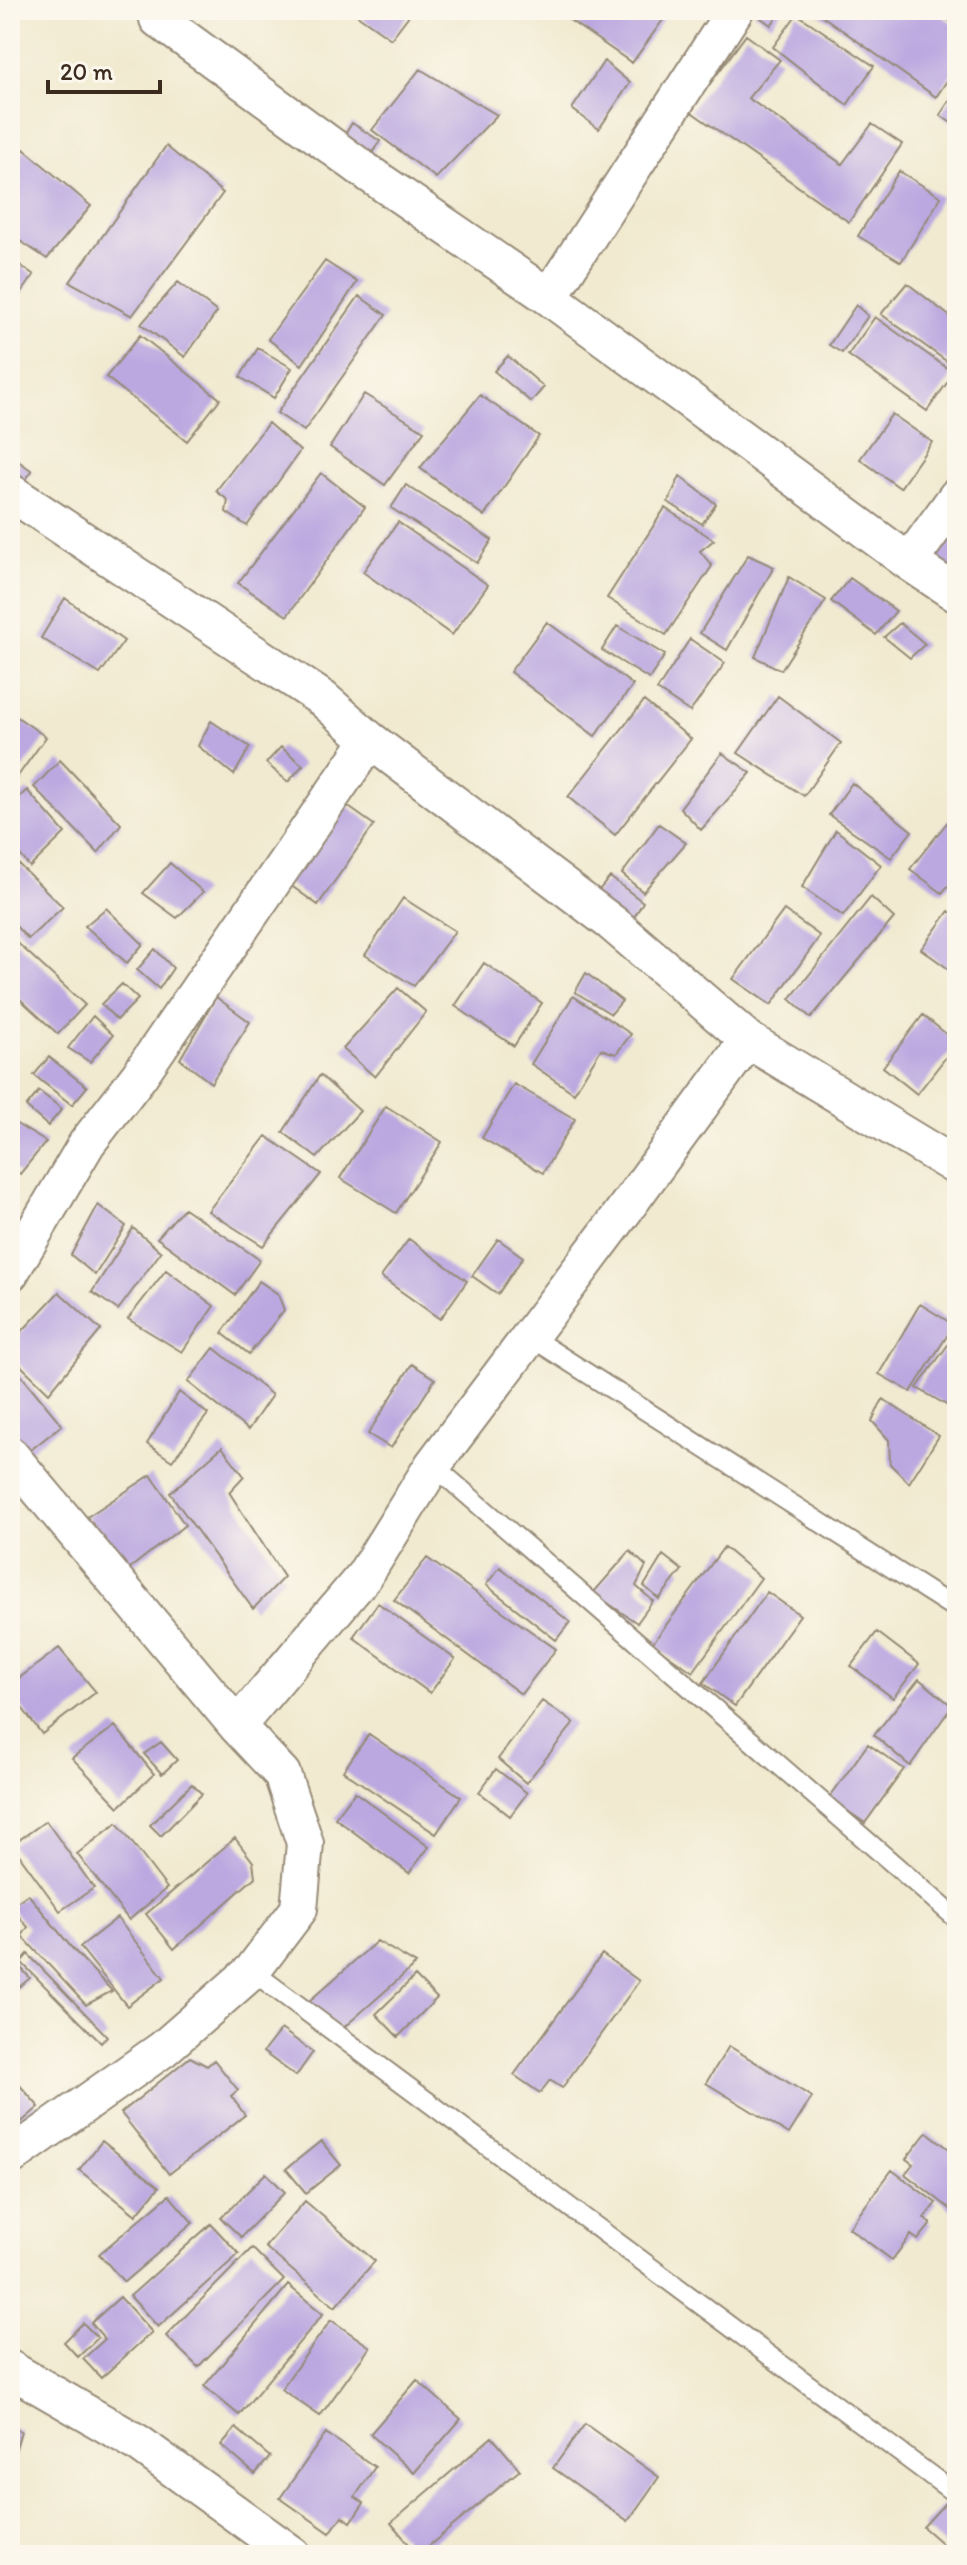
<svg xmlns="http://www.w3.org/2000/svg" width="967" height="2565" viewBox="0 0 967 2565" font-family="Itim,sans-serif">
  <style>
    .building { fill: #bba8e0 }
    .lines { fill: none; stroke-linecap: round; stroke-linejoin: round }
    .lane-casing { stroke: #968a77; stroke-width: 22 }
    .street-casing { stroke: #968a77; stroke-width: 40 }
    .lane { stroke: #fff; stroke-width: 18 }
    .street { stroke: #fff; stroke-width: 36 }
  </style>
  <rect width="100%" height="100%" fill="#fbf7ec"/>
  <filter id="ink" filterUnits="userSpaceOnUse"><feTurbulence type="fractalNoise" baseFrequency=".0125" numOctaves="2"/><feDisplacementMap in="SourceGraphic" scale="16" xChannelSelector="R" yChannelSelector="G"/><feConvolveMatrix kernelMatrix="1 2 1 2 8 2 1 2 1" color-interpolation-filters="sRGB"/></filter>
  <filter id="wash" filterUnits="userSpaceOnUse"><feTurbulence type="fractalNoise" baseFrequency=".006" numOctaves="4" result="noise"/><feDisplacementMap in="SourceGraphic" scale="32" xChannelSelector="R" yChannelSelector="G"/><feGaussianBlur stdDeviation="1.8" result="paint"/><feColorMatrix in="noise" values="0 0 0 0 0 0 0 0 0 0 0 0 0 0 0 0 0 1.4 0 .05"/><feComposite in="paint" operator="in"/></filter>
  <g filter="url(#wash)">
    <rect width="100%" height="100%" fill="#f1ead0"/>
    <g id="blocks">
      <path class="building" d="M350 10H413L391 39Z
        M555 10H670L632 63Z
        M756 10H782L771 25 754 13Z
        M814 10H934L957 26V66L936 97Z
        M797 14 874 66 847 105 773 47Z
        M746 35 780 60 748 98 842 164 872 124 902 144 849 222 690 111Z
        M604 61 630 83 599 129 572 109Z
        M420 69 497 115 436 178 372 130Z
        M957 89V127L940 115Z
        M352 123 380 141 369 158 341 141Z
        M166 146 223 193 132 316 70 282Z
        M24 149 91 206 47 259 10 234V167Z
        M899 171 941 197 901 262 858 236Z
        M10 258 34 275 10 309Z
        M325 261 357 282 302 365 268 339Z
        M178 282 217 312 185 357 141 324Z
        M907 283 957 322 956 368 881 314Z
        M359 296 386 315 304 431 277 413Z
        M856 305 868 316 842 353 829 345Z
        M875 317 954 373 927 411 848 355Z
        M140 335 220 399 187 441 106 377Z
        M258 348 292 368 274 398 240 377Z
        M508 356 544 387 531 402 494 371Z
        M364 394 424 431 385 485 330 447Z
        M480 395 539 436 484 516 420 468Z
        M892 414 932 442 900 488 860 459Z
        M268 423 300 451 247 526 226 512 228 500 216 491Z
        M10 455 32 471 15 494 10 490Z
        M321 473 365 507 287 616 238 583Z
        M680 476 716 504 702 524 668 502Z
        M406 485 492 540 477 563 391 508Z
        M665 508 714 540 700 551 712 566 666 635 607 598Z
        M398 522 488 585 452 635 363 572Z
        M943 530 957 540V584L922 558Z
        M748 555 774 567 727 650 700 633Z
        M789 577 826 600 781 670 755 657Z
        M850 578 896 611 876 635 831 601Z
        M65 598 124 641 100 674 41 638Z
        M547 622 633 685 595 736 510 672Z
        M900 623 925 644 910 658 884 637Z
        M617 626 665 655 649 679 602 650Z
        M690 639 725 663 690 712 657 690Z
        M778 696 841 743 804 796 738 753Z
        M644 701 691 739 615 835 568 797Z
        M10 712 46 737 10 787Z
        M211 721 250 747 234 775 198 746Z
        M281 747 303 765 288 782 266 763Z
        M722 753 751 773 701 830 680 808Z
        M60 760 121 824 98 853 34 787Z
        M852 783 912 831 891 858 829 815Z
        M27 790 65 833 30 867 10 842V806Z
        M343 803 374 825 318 905 286 882Z
        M957 810V876L942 893 910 869Z
        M659 824 686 843 643 892 622 874Z
        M836 830 881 865 843 916 802 887Z
        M10 856 63 907 28 939 10 920Z
        M170 863 203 892 177 918 143 893Z
        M610 877 643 902 626 931 588 903Z
        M871 897 894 918 811 1018 790 999Z
        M403 898 455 931 414 986 365 955Z
        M106 908 143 944 127 963 85 926Z
        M784 910 820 936 771 1005 733 979Z
        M949 911 957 917V975L921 949Z
        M10 936 85 1005 58 1034 10 990Z
        M155 949 173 968 159 989 137 970Z
        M484 963 542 1003 514 1046 455 1006Z
        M586 973 622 1001 611 1014 575 992Z
        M122 984 138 999 117 1020 101 1004Z
        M398 988 426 1012 375 1077 343 1049Z
        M573 996 631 1034 616 1054 601 1049 574 1093 531 1064Z
        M216 997 250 1022 211 1083 180 1059Z
        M923 1015 957 1043 917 1094 883 1067Z
        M93 1016 113 1035 90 1062 68 1048Z
        M49 1057 87 1087 72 1105 34 1075Z
        M320 1075 360 1111 317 1158 283 1132Z
        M514 1084 575 1119 543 1173 482 1138Z
        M39 1091 62 1109 48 1126 26 1107Z
        M386 1106 442 1142 396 1213 340 1178Z
        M10 1120 46 1142 20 1174 10 1167Z
        M266 1136 321 1174 263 1246 208 1211Z
        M98 1205 126 1226 95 1275 71 1255Z
        M184 1208 260 1260 235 1295 157 1238Z
        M133 1228 161 1252 118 1310 92 1292Z
        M409 1239 467 1281 440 1319 381 1277Z
        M498 1239 523 1257 498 1294 472 1276Z
        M166 1270 214 1306 182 1352 128 1319Z
        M259 1281 278 1294 284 1310 249 1354 222 1333Z
        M59 1292 101 1330 49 1393 10 1355V1344Z
        M920 1304 954 1325 911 1392 879 1374Z
        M957 1332V1411L917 1388Z
        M214 1348 272 1395 248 1430 188 1382Z
        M12 1364 62 1425 23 1456 10 1438V1365Z
        M412 1364 435 1379 391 1448 368 1434Z
        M179 1392 208 1414 172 1461 147 1444Z
        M883 1399 939 1436 909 1483 890 1464 889 1440 872 1421Z
        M222 1447 244 1476 229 1492 284 1577 253 1609 170 1493Z
        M151 1475 185 1525 125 1572 87 1517Z
        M724 1547 761 1578 693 1672 652 1644Z
        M630 1551 646 1566 636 1586 653 1601 637 1623 593 1593Z
        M663 1555 682 1570 659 1599 644 1586Z
        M427 1558 556 1649 521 1694 394 1600Z
        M500 1567 570 1622 556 1640 486 1585Z
        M767 1592 800 1615 735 1706 703 1683Z
        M378 1603 455 1659 430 1693 353 1637Z
        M877 1632 919 1664 893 1698 851 1666Z
        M59 1648 96 1692 42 1734 10 1692V1685Z
        M919 1679 952 1706 910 1766 874 1735Z
        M542 1701 574 1723 526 1783 498 1759Z
        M115 1726 154 1774 119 1807 72 1758Z
        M369 1734 461 1797 436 1834 343 1771Z
        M161 1742 177 1760 162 1774 144 1754Z
        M868 1744 904 1769 865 1823 829 1798Z
        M496 1769 527 1793 510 1816 479 1792Z
        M192 1784 202 1794 161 1836 150 1825Z
        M355 1792 429 1847 409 1873 335 1818Z
        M46 1821 94 1888 60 1911 12 1845Z
        M117 1823 167 1888 129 1920 77 1854Z
        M235 1838 253 1862 255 1877 174 1949 146 1914Z
        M28 1894 71 1947 112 1991 86 2005 22 1936 28 1927 10 1907Z
        M117 1918 164 1978 127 2006 80 1947Z
        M377 1941 416 1964 341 2030 307 2003Z
        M28 1954 107 2036 101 2043 21 1962Z
        M602 1954 639 1981 562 2088 550 2080 540 2093 514 2075Z
        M10 1956 30 1978 10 1995Z
        M415 1976 437 1998 398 2037 376 2014Z
        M281 2029 313 2052 296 2076 263 2052Z
        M729 2046 812 2097 789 2134 706 2083Z
        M190 2057 207 2066 214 2060 238 2090 231 2096 245 2115 169 2174 121 2113Z
        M16 2081 39 2107 10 2132V2086Z
        M927 2132 957 2155V2214L905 2174 913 2164 906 2159Z
        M102 2141 159 2187 136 2215 79 2170Z
        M321 2141 341 2165 306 2193 286 2169Z
        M892 2170 936 2203 924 2218 931 2224 918 2240 911 2235 892 2260 849 2228Z
        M266 2173 285 2192 241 2237 221 2218Z
        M169 2195 193 2223 124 2282 99 2254Z
        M305 2201 375 2261 335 2307 265 2247Z
        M211 2224 239 2254 158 2327 130 2296Z
        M252 2248 284 2280 198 2367 166 2336Z
        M288 2285 323 2314 239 2415 204 2386Z
        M120 2297 152 2332 101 2378 83 2359 105 2339 91 2323Z
        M331 2320 370 2347 320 2416 281 2389Z
        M83 2323 98 2338 78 2357 64 2342Z
        M417 2380 461 2419 414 2473 370 2434Z
        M585 2424 659 2477 628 2521 553 2468Z
        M10 2428 21 2431 11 2466H10Z
        M236 2428 270 2457 255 2474 221 2445Z
        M326 2433 375 2467 355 2497 364 2503 351 2522 342 2516 330 2533 280 2498Z
        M492 2437 520 2470 418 2555 391 2523Z
        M945 2503 957 2514V2548L953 2553 923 2527Z"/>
    </g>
  </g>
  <g filter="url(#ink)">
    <use href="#blocks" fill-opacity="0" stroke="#968a77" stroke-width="2"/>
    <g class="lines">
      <g class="lane-casing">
        <path id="lane" d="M529 1336 948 1604
          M433 1465 957 1919
          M252 1971 957 2495"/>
      </g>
      <g class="street-casing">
        <path id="street" d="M158 19 371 175 549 297 909 562 957 594
          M549 297 735 10
          M10 492 323 699 370 740 612 923 748 1040 957 1167
          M909 562 957 496
          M10 1273 87 1143 139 1076 370 740
          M10 1455 237 1726 282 1774 305 1843 299 1909 252 1971 163 2049 10 2157
          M237 1726 364 1576 433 1465 615 1223 748 1040
          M10 2369 138 2443 293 2555"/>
      </g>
      <use href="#lane" class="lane"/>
      <use href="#street" class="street"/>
    </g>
  </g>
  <rect width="967" height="2565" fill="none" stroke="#fbf7ec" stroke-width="40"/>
  <path d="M48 80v12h112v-12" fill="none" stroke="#3b2a1e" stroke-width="4"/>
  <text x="60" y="80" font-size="24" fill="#3b2a1e" stroke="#fbf7ec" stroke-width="6" paint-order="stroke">20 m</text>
</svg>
